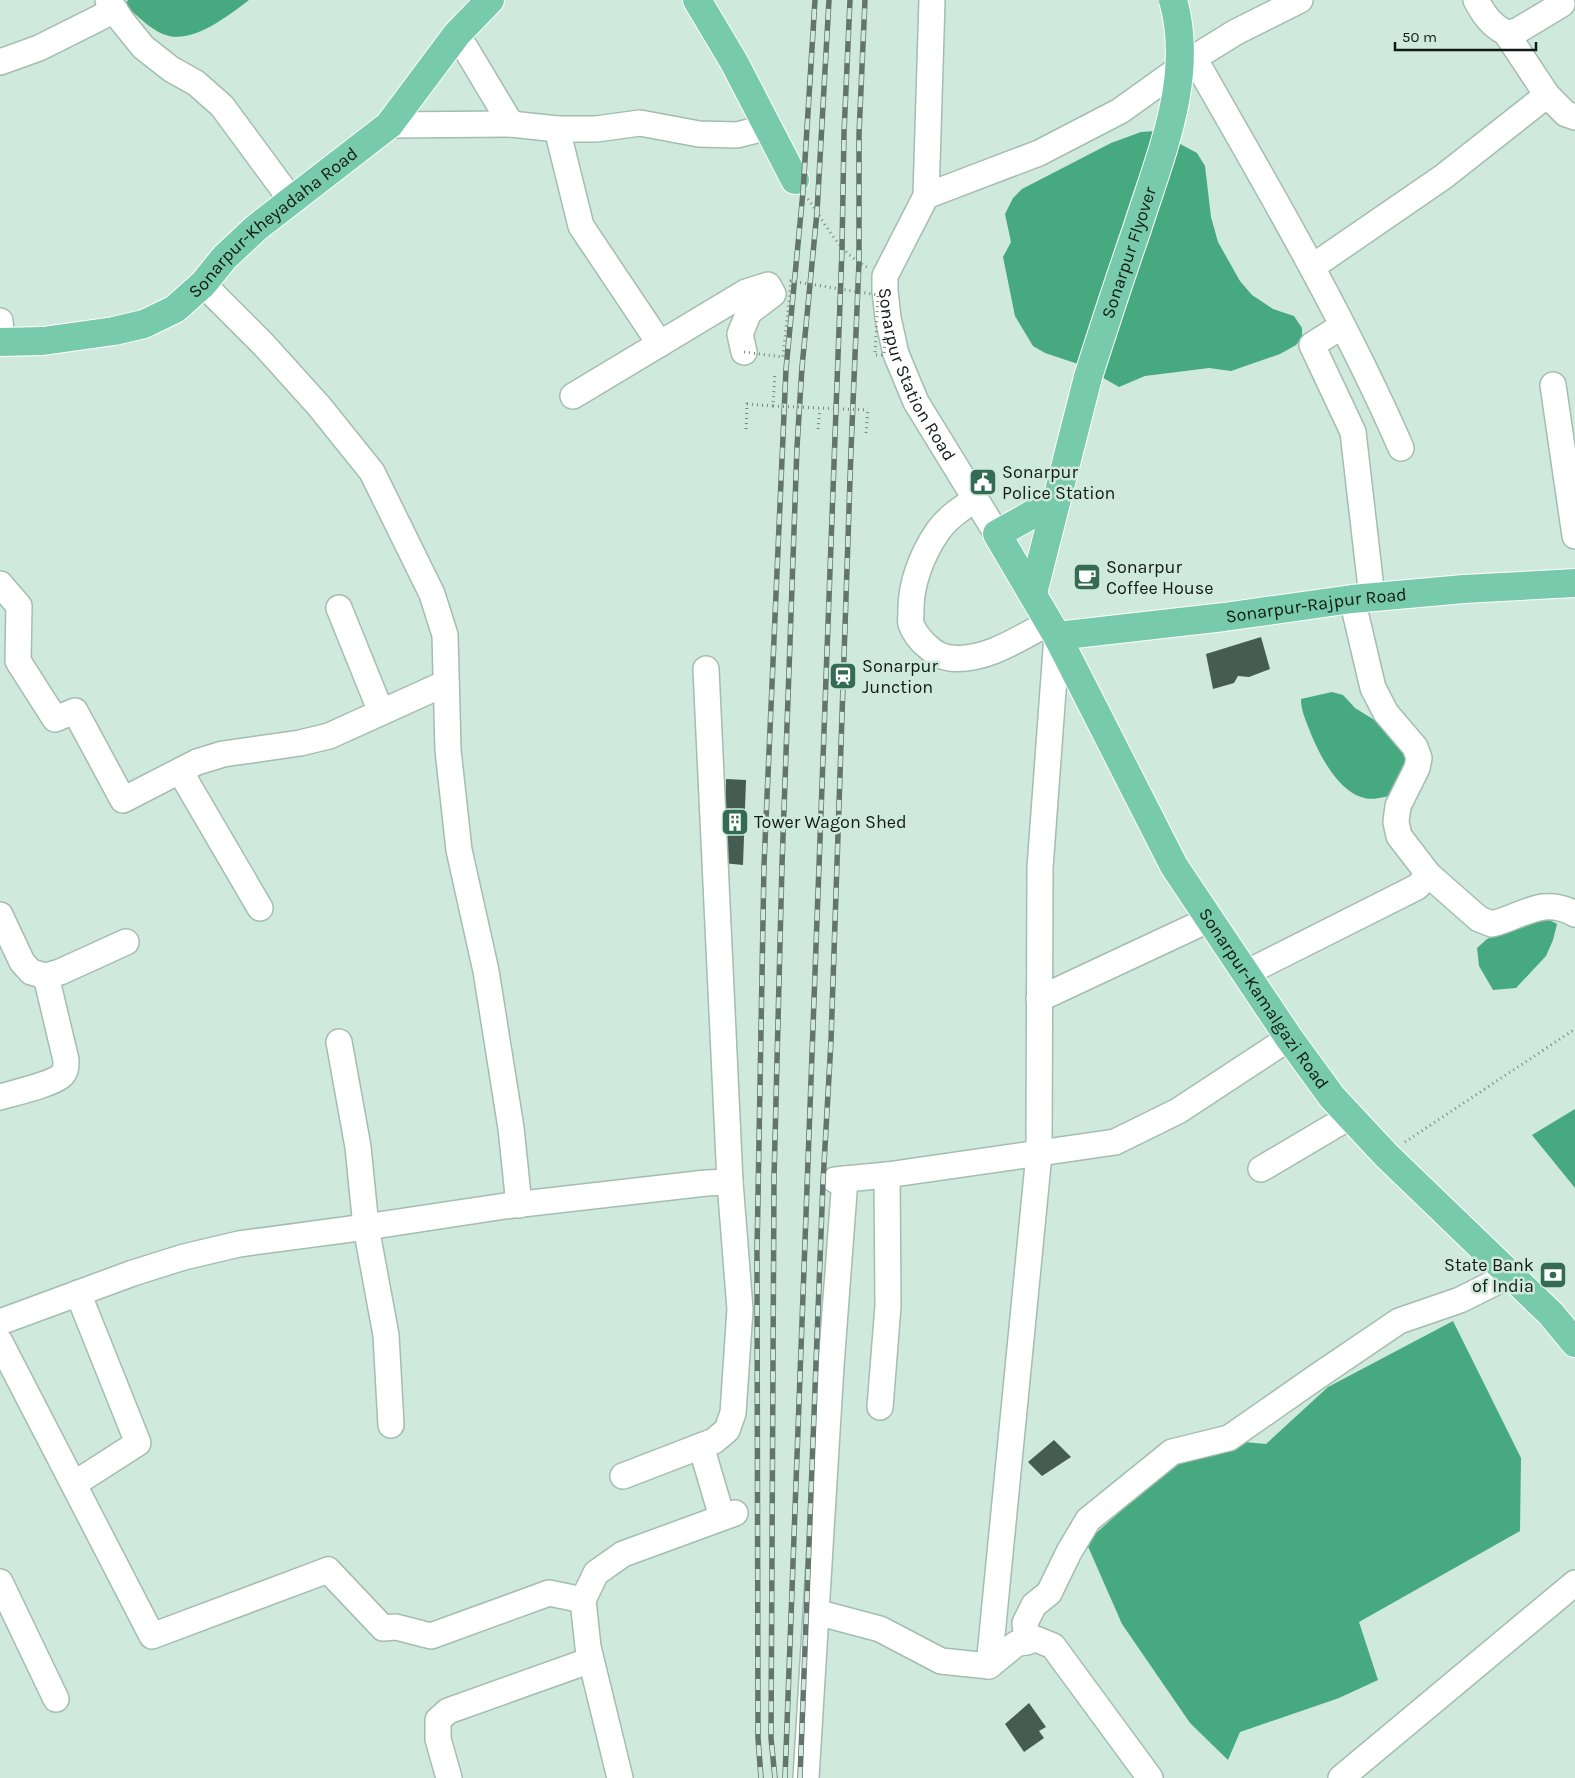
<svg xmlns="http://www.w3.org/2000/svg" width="1575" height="1778" viewBox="0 0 1575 1778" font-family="Karla,sans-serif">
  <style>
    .water { fill: #47a980 }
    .building { fill: #455c51 }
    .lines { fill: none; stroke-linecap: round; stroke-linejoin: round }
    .minor-casing { stroke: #a3bdb0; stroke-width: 28 }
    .major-casing { stroke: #fff; stroke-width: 30 }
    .path { stroke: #75887e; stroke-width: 3; stroke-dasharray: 1 4; stroke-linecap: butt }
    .minor { stroke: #fff; stroke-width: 25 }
    .major { stroke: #78caad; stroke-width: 28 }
    .rail-casing { stroke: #63746c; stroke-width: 5.5 }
    .rail { stroke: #cfeadc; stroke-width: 4; stroke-dasharray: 11; stroke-linecap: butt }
    .major-bridge-casing { stroke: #fff; stroke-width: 30; stroke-linecap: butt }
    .path-bridge { stroke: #75887e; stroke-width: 3; stroke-dasharray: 1 4; stroke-linecap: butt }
    .major-bridge { stroke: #78caad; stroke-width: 28 }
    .labels { text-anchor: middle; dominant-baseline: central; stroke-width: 5; stroke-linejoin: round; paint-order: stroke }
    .street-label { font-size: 18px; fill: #111a16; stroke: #cfeadc }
    .poi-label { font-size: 18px; fill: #111a16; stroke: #cfeadc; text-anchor: start }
  </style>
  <rect width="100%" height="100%" fill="#cfeadc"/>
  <path class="water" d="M128 0H249C229 15 196 42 169 36 152 32 138 16 125 5Z
    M1156 131 1197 153 1205 166 1211 217 1218 242 1240 281 1252 295 1273 309 1294 316 1302 328V338L1296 345 1280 354 1231 371 1209 368 1145 376 1119 387 1081 365 1045 353 1033 346 1015 316 1003 257 1011 242 1005 214 1013 198 1022 189 1111 143 1141 132Z
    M1332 692 1343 695 1355 708 1389 729 1412 754C1406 768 1401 785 1390 795 1387 797 1383 797 1379 798 1344 806 1319 755 1309 729 1305 718 1301 710 1301 699Z
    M1542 916 1557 924 1553 940 1546 956 1516 988 1493 990 1479 966 1477 948 1487 939Z
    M1575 1109V1188L1532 1135Z
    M1453 1321 1521 1458 1520 1531 1359 1622 1378 1680 1339 1698 1240 1732 1228 1760 1190 1723 1122 1624 1086 1542 1186 1453 1211 1439 1266 1444 1328 1387Z"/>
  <path class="building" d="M1261 637 1270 669 1249 677 1238 676 1234 683 1213 689 1206 654Z
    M726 779 746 780 743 865 723 863Z
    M1054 1440 1071 1457 1042 1476 1028 1462Z
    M1029 1703 1046 1727 1039 1731 1044 1738 1024 1752 1005 1724Z"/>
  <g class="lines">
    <g class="minor-casing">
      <g id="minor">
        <path d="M108 0 122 21 143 47 171 69 196 83 222 106 292 201"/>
        <path id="s1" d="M932 0 926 196 885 276V291L888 318 896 354 916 402 997 534"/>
        <path d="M1476 0C1484 15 1491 25 1506 33L1517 31 1562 4"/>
        <path d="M457 34 511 124"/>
        <path d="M1194 58C1267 186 1342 313 1401 448"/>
        <path d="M0 62 39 48 115 10"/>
        <path d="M1547 95 1566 114 1575 117"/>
        <path d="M389 125 511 124 557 129H596L640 123 699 134 737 135 768 127"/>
        <path d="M557 129 581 226 660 344"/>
        <path d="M926 196 1039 153 1120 111 1194 58 1236 32 1300 0"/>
        <path d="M1312 267 1443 177 1547 95 1506 33"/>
        <path d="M203 284 264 345 319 406 372 472 432 594 445 635 448 750 459 850 486 971 511 1128 519 1205"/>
        <path d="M0 321 2 342"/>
        <path d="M1342 326 1312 345 1353 432 1372 597"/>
        <path d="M1553 385 1575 536"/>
        <path d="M573 396 746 292 768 285 773 294 749 312 740 334 744 352"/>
        <path d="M976 499C962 508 948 517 938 531 922 554 910 585 911 613 911 616 910 621 911 624 914 632 921 641 927 646 933 652 941 657 950 658 985 662 1020 638 1050 622"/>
        <path d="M0 584 19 606 18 661 55 719 75 711 123 800 197 762 223 754 300 743 329 736 446 683"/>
        <path d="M1352 599 1373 688 1386 713 1415 747 1419 758 1417 768 1398 806 1396 822 1399 836 1429 875 1479 919 1492 924C1523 916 1543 896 1575 914"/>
        <path d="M339 608 381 712"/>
        <path d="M180 771 260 908"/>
        <path d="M0 915 22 962 31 972 46 976 60 972 126 942"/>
        <path d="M1246 973 1417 887 1429 875"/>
        <path d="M1039 999 1210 919"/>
        <path d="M339 1042 358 1147 366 1227 386 1335 391 1425"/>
        <path d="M0 1097C14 1093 52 1084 61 1076 66 1072 66 1066 66 1060L46 976"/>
        <path d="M1261 1169 1349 1117"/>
        <path d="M835 1180 887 1175 1115 1142 1178 1111 1289 1038"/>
        <path d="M0 1322 133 1273 184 1257 239 1244 366 1227 505 1206 706 1183 730 1182"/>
        <path d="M0 1342 152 1636 328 1570 383 1628 396 1627 431 1636 549 1593 583 1600"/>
        <path d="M880 1407 888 1306 887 1175"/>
        <path d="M701 1446 722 1517"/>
        <path d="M623 1476 714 1441 727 1430 733 1413 740 1309 730 1182 706 669"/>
        <path d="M74 1484 138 1443 78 1293"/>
        <path d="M0 1582 56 1699"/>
        <path d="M816 1612 880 1629 941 1661 989 1666 1016 1644 1036 1639 1053 1646 1150 1778"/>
        <path d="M1027 1642 1025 1623 1034 1605 1049 1593 1069 1552 1088 1520 1172 1452 1229 1438 1315 1378 1399 1321 1460 1300 1510 1275"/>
        <path d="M989 1666 1039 1154 1040 868 1057 636"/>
        <path d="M449 1778 438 1739V1720L448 1711 591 1660"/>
        <path d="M620 1778 588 1647 583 1600 596 1573 623 1554 735 1513"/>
        <path d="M806 1778 831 1366 845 1179"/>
        <path d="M1341 1778 1575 1583"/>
      </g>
    </g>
    <g class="major-casing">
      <g id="major">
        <path d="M697 0 734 62 795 180"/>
        <path id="s2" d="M0 342 43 341 114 331 144 324 175 309 203 284 225 257 256 228 389 125 457 34 490 0"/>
        <path id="s3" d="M1056 501 997 534 1057 636 1174 866 1289 1038 1332 1097 1386 1155 1551 1314 1575 1343"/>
        <path d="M1033 593 1088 377"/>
        <path id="s4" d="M1057 636 1224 617 1352 599 1464 589 1575 583"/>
      </g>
    </g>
    <path class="path" d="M808 199C825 223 839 253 867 267
      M746 429 747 404 773 406 775 372
      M818 429 820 409
      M866 433 868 410
      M1405 1142 1575 1029"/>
    <use href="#minor" class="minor"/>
    <use href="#major" class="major"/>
    <g class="rail-casing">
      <path id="rail" d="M761 1778 758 1738 757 1252 764 865 786 369 803 192 815 0
        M775 1778 771 1738 774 1179 782 865 797 447 802 367 817 212 829 0
        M785 1778 842 249 844 133 850 0
        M800 1778 823 1182 831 1041 851 450 859 262V134L865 0"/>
    </g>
    <use href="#rail" class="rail"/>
    <g class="major-bridge-casing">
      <g id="major-bridge">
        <path id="s5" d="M1088 377C1104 327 1120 278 1137 229 1160 156 1195 77 1173 0"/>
      </g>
    </g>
    <path class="path-bridge" d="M744 352 783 357 791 281 878 295 875 355H884L887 312
      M773 406 868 410"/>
    <use href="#major-bridge" class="major-bridge"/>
  </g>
  <defs>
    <g id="civic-square" transform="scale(1.4375)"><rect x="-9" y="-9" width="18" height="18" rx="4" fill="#336b53" stroke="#cfeadc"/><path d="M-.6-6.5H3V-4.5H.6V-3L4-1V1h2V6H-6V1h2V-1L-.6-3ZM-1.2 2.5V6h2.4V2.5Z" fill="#fff"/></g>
    <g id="cafe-square" transform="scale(1.4375)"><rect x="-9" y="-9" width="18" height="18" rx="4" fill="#336b53" stroke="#cfeadc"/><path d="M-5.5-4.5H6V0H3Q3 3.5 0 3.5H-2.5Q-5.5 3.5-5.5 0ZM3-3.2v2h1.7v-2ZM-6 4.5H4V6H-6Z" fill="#fff"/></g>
    <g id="station-square" transform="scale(1.4375)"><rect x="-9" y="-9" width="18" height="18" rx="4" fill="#336b53" stroke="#cfeadc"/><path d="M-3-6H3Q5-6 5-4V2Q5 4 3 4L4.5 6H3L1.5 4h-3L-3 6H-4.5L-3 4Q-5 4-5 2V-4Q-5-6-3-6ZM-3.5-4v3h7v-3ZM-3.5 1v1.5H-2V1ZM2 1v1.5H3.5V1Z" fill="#fff"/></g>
    <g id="building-square" transform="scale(1.4375)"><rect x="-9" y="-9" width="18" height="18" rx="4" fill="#336b53" stroke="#cfeadc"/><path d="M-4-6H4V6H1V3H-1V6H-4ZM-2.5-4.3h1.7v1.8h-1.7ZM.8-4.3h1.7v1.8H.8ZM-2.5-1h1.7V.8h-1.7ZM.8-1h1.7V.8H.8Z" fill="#fff"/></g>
    <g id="bank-square" transform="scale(1.4375)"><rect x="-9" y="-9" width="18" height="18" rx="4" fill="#336b53" stroke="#cfeadc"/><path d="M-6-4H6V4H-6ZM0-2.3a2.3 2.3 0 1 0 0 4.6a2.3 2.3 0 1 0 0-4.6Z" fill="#fff"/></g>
  </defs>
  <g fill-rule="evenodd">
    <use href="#civic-square" x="983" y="482"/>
    <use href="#cafe-square" x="1087" y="577"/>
    <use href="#station-square" x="843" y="676"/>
    <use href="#building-square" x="735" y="822"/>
    <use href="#bank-square" x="1553" y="1275"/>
  </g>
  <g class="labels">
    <g class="street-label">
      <text stroke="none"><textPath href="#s2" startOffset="311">Sonarpur-Kheyadaha Road</textPath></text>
      <text stroke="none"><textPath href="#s5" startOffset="131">Sonarpur Flyover</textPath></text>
      <text stroke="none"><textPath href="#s1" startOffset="391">Sonarpur Station Road</textPath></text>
      <text stroke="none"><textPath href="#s4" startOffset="261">Sonarpur-Rajpur Road</textPath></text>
      <text stroke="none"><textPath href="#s3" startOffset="604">Sonarpur-Kamalgazi Road</textPath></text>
    </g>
    <g class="poi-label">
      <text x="1002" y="472">Sonarpur<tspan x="1002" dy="21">Police Station</tspan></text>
      <text x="1106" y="567">Sonarpur<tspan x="1106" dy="21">Coffee House</tspan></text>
      <text x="862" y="666">Sonarpur<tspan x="862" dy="21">Junction</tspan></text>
      <text x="754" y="822">Tower Wagon Shed</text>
      <text x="1534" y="1265" text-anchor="end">State Bank<tspan x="1534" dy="21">of India</tspan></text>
    </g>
  </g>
  <path d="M1395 42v8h141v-8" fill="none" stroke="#111a16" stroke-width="2.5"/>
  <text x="1402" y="42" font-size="15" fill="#111a16" stroke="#cfeadc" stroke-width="4" paint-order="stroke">50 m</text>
</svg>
